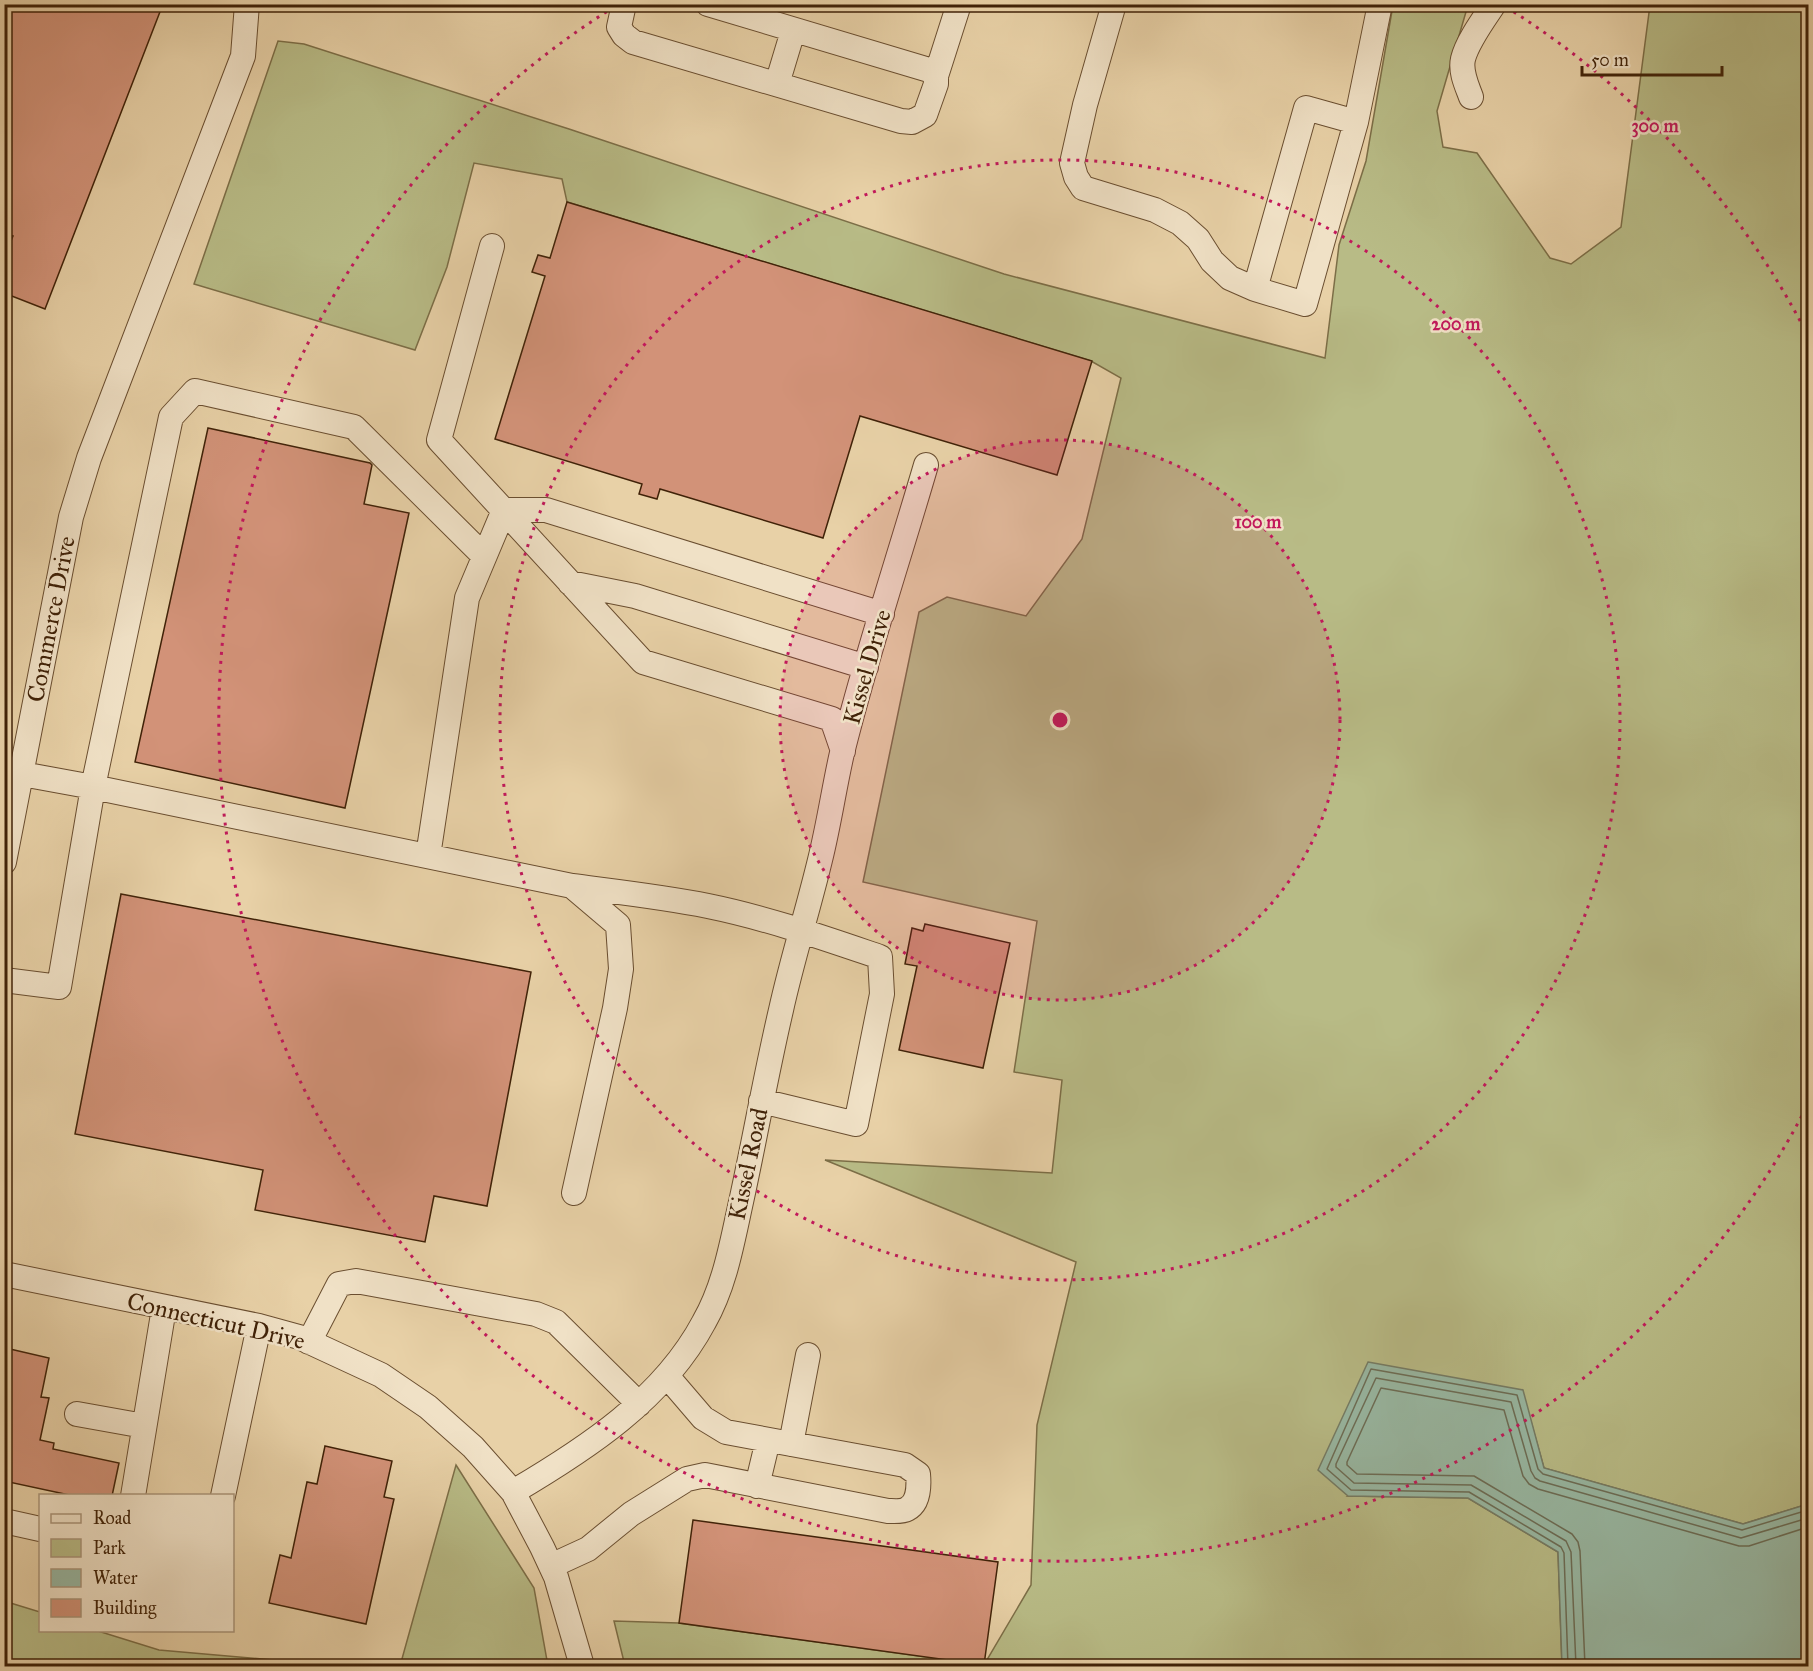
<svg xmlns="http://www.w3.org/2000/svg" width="1813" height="1671" viewBox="0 0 1813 1671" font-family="'IM FELL Great Primer',serif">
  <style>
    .green { fill: #b8bb86; stroke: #7c6e47; stroke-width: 1.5 }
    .water { fill: #98b8a3; stroke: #757c65; stroke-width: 1.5 }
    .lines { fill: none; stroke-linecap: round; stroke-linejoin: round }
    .shore { stroke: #6c6d56; stroke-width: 1.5 }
    .building { fill: #d29278; stroke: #402208; stroke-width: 1.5 }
    .minor-casing { stroke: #6a4e30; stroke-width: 26 }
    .minor { stroke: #f0e1c6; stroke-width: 24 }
    .ring { fill: none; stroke: #c2185b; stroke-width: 3; stroke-dasharray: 3 6 }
    .labels { text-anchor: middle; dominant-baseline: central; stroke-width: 5; stroke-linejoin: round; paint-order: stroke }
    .street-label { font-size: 24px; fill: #402208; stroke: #f0e1c6 }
    .centre { fill: #c2185b; stroke: #f0e1c6; stroke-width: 3 }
    .ring-label { font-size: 18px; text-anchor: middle; font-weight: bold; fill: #c2185b; stroke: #f0e1c6; stroke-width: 5; stroke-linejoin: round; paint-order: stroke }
  </style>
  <rect width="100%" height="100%" fill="#e8d1a7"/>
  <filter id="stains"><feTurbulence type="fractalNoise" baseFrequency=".00333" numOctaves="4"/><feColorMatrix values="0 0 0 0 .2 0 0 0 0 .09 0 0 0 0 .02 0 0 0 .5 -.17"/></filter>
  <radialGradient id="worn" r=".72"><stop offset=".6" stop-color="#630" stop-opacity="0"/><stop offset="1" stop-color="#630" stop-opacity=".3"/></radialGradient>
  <path class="green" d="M1393 5H1468L1437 111 1443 147 1477 153 1550 258 1571 264 1621 227 1650 5H1808V1504L1743 1524 1544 1468 1522 1390 1348 1496 1468 1498 1558 1552 1562 1666H726L709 1664 708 1666H625L614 1621 679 1623 984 1665 1031 1585 1037 1425 1076 1262 825 1160 1052 1173 1062 1080 1014 1072 1037 921 863 882 919 612 947 597 1026 616 1082 539 1121 378 1091 361 567 202 562 179 474 163 447 267 415 350 194 284 278 41 304 44 569 129 1004 274 1325 358 1339 245 1366 161Z
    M456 1465 534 1588 548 1666H400Z
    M4 1601 40 1612V1630L98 1631 159 1650 343 1666H5Z"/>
  <path class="water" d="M1368 1362 1523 1390 1544 1468 1743 1524 1808 1504V1666H1562L1558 1552 1468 1498 1348 1496 1318 1470Z"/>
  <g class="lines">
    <path class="shore" d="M1568 1666 1564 1553 1561 1547 1469 1492 1351 1490 1327 1469 1371 1369 1517 1395 1538 1469 1543 1474 1742 1530 1808 1510
      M1576 1666 1571 1552 1566 1541 1471 1485 1354 1483 1336 1467V1464L1376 1378 1511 1402 1531 1471 1535 1478 1540 1481 1741 1538 1808 1518
      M1585 1666 1580 1551 1578 1542 1572 1534 1474 1476 1357 1474 1347 1465V1462L1381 1388 1504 1410 1523 1476 1529 1484 1538 1489 1739 1546H1749L1808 1527"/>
  </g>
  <path class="building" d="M4 4H163L45 309 4 293V258L13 236 4 233Z
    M567 202 1092 361 1057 475 860 416 823 538 660 489 657 499 639 494 642 484 495 439 545 276 532 272 538 255 550 258Z
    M208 428 370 463 372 465 364 504 409 513 345 808 135 762Z
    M121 894 531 972 487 1206 434 1196 425 1242 255 1210 263 1170 75 1134Z
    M925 924 1010 943 983 1068 899 1050 917 966 905 964 912 928 923 931Z
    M10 1349 49 1358 41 1397 49 1398 40 1440 54 1443 53 1449 119 1463 112 1496H74L4 1481V1374Z
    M325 1446 392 1461 384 1497 394 1499 366 1624 269 1603 280 1555 291 1558 307 1482 317 1484Z
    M693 1520 998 1562 984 1665 679 1623Z"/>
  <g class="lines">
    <g class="minor-casing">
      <path id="minor" d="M624 4 619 27 624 35 633 42 901 121 912 122 925 115 936 84V76L929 70 708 4
        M1114 4 1085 105 1072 163 1076 177 1083 188 1155 210 1180 223 1198 239 1212 261 1230 278 1255 289
        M936 76 959 4
        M777 84 793 31
        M1471 97C1467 86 1460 72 1463 59 1467 42 1484 19 1494 4
        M1356 122 1306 108 1255 289 1305 304 1356 122 1380 4
        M492 246 439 440 643 662 832 719 843 751
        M570 583 635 596 866 667
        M22 774 93 787 572 886C618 892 663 897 708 906 767 918 824 938 880 957L882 994 856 1124 761 1101
        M428 856 467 598 504 510H546L882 614
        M4 862 71 517 89 458 243 56 247 4
        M572 886 618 925 621 969 615 1008 574 1193
        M4 980 59 987 93 787 171 417 195 391 354 427 484 556
        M4 1274 259 1326 299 1337 381 1375 428 1407 473 1447 513 1492 542 1547 556 1577 582 1666
        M309 1342 339 1284 356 1281 536 1314 556 1322 639 1404
        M77 1414 144 1426
        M791 1444 808 1355
        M757 1486 768 1440
        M513 1492C586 1449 663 1399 704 1322 725 1285 732 1243 741 1202 755 1138 766 1074 781 1010 792 960 808 910 820 860 829 824 834 788 842 753 866 656 898 561 926 465
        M133 1496 164 1308
        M223 1496 259 1326
        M4 1521 40 1529
        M551 1566 588 1549 631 1514 687 1479 705 1475 888 1511C893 1511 902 1512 907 1509 919 1503 919 1485 918 1474L905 1465 726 1432 703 1418 667 1376"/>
    </g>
    <use href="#minor" class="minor"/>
  </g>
  <circle cx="1060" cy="720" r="280" fill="#c2185b" fill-opacity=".12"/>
  <g class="ring">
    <circle cx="1060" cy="720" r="280"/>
    <circle cx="1060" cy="720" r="560"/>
    <path d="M1806 1108A841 841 0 1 1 614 7M1506 7A841 841 0 0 1 1806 332"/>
  </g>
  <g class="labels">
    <g class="street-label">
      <text transform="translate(51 619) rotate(-79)">Commerce Drive</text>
      <text transform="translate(867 667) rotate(-74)">Kissel Drive</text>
      <text transform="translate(748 1164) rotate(-78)">Kissel Road</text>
      <text transform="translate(216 1321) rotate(13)">Connecticut Drive</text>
    </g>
  </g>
  <circle cx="1060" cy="720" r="9" class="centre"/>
  <g class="ring-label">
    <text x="1655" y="132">300 m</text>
    <text x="1456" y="330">200 m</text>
    <text x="1258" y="528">100 m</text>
  </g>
  <rect width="1813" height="1671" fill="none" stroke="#e8d1a7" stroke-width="24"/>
  <rect x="6" y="6" width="1801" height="1659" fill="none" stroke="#402208" stroke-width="3"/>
  <rect x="12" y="12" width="1789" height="1647" fill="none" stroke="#402208" stroke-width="1.5"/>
  <rect x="39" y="1494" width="195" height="138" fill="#f0e1c6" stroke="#aa957a" stroke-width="1.5"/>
  <rect x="51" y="1514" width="30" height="9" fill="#f0e1c6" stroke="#aa957a" stroke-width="1.5"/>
  <text x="93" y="1524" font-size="18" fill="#402208">Road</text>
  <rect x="51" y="1539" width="30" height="18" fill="#b8bb86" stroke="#aa957a" stroke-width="1.5"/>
  <text x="93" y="1554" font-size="18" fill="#402208">Park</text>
  <rect x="51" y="1569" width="30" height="18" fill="#98b8a3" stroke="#aa957a" stroke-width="1.5"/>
  <text x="93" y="1584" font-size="18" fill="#402208">Water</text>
  <rect x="51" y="1599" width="30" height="18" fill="#d29278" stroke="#aa957a" stroke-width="1.5"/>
  <text x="93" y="1614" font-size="18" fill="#402208">Building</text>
  <path d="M1582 66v9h140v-9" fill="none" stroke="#402208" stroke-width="3"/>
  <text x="1591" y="66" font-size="18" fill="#402208" stroke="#f0e1c6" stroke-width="4.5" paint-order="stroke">50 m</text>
  <rect width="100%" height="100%" filter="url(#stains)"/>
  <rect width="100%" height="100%" fill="url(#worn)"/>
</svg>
